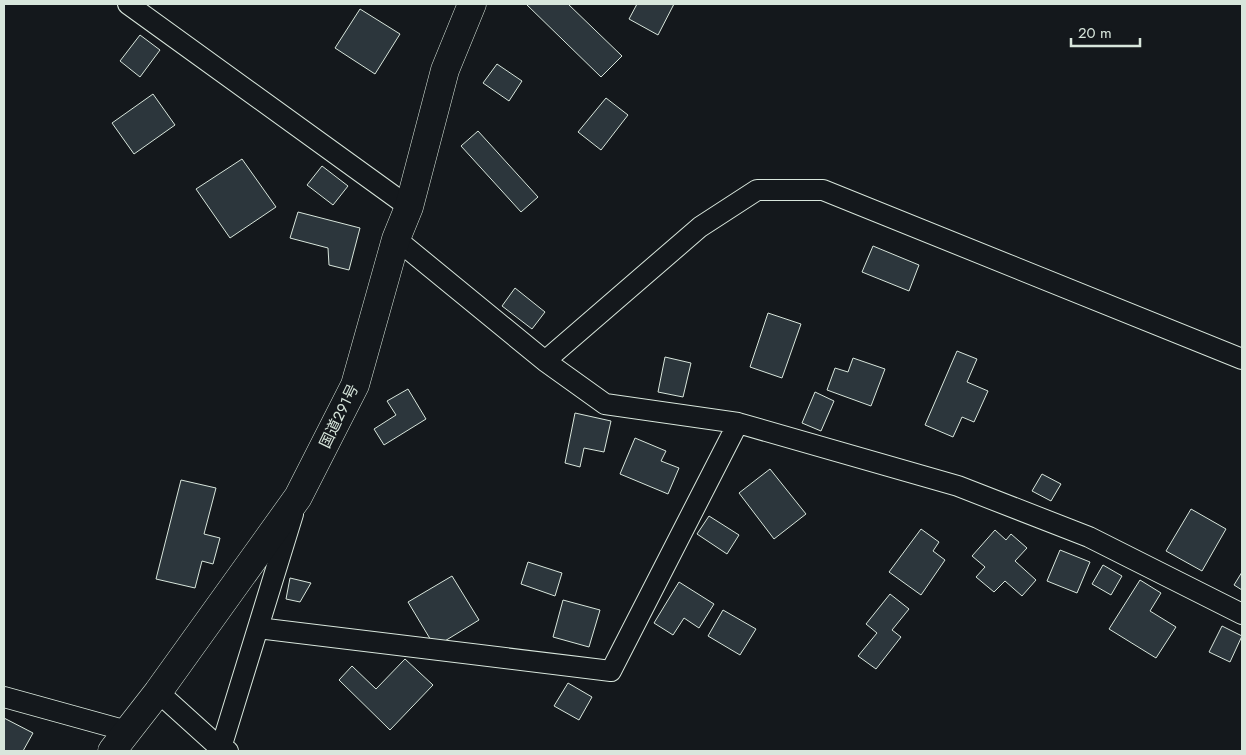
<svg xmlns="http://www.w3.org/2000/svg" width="1246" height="755" viewBox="0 0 1246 755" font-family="Jost,'Noto Sans JP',sans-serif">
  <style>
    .building { fill: #2c363c; stroke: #d8e6dc }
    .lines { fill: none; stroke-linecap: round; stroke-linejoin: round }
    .street-casing { stroke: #d8e6dc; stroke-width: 22 }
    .highway-casing { stroke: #d8e6dc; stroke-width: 29 }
    .street { stroke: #14181c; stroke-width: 20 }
    .highway { stroke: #14181c; stroke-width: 28 }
    .labels { text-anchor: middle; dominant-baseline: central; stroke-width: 4; stroke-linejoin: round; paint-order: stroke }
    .street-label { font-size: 15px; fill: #d8e6dc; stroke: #14181c }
  </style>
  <rect width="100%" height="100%" fill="#14181c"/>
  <path class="building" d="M526 4H568L622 56 601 77Z
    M637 4H674L658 35 629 19Z
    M360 9 400 34 375 74 335 48Z
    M140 35 160 50 140 77 120 61Z
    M497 64 522 81 509 101 483 83Z
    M153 94 175 125 134 154 112 123Z
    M606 98 628 115 601 150 578 132Z
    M478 131 538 197 521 212 461 146Z
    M242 159 276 207 230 238 196 189Z
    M322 166 348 186 333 205 307 185Z
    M298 212 360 228 349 270 329 265 328 248 290 238Z
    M873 246 919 265 909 291 862 272Z
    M515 288 545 312 532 329 502 306Z
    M768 313 801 324 782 378 750 367Z
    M957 351 977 359 967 382 988 391 974 422 962 417 953 437 925 425Z
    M665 357 691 363 683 397 658 392Z
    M853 358 885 369 871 406 827 390 835 368 848 372Z
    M408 389 426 419 384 445 374 429 396 415 387 401Z
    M815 392 834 401 821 431 802 423Z
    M575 413 611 421 604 452 584 448 580 467 565 463Z
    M635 438 666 451 661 461 679 468 668 494 620 474Z
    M770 469 806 514 774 539 739 493Z
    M1042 474 1061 484 1051 501 1032 491Z
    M181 480 216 488 204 534 220 538 213 564 202 561 195 588 156 579Z
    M1191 509 1226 529 1202 571 1166 551Z
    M709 516 739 535 727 554 697 534Z
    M921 529 939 542 933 551 945 560 921 595 889 572Z
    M995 530 1006 540 1011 534 1027 548 1015 561 1036 580 1022 596 1005 581 994 592 976 577 985 567 972 556Z
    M1060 550 1090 562 1077 593 1047 581Z
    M528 562 562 573 555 596 521 584Z
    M1103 565 1122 576 1111 595 1092 584Z
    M1242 572V590L1234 585Z
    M452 576 479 620 435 647 408 602Z
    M290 578 311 583 300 602 286 599Z
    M1140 580 1161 593 1150 611 1176 627 1156 658 1109 629Z
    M679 582 714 604 699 628 684 618 673 635 654 623Z
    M890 594 909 609 892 630 901 637 876 669 858 656 877 633 866 624Z
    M563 600 600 610 589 647 553 637Z
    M723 610 756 629 740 655 708 636Z
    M1222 626 1242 636 1230 662 1209 652Z
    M405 659 433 685 390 730 339 680 352 666 376 689Z
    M568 683 592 697 579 720 554 706Z
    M4 718 33 733 23 751H4Z"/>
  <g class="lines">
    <g class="street-casing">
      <path id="street" d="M128 4 409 207
        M396 239 545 361 605 404 738 423 958 486 1089 537 1242 614
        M545 361 700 227 757 190H823L1242 359
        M258 628 611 671 738 423
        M158 692 221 749 228 751
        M4 697 127 731
        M220 751 293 514"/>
    </g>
    <g class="highway-casing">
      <path id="highway" d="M112 751 158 692 298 497 355 385 396 239 409 207 445 70 472 4"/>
    </g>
    <use href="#street" class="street"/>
    <use href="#highway" class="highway"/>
  </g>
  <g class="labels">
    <g class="street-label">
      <text transform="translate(339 416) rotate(-64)">国道291号</text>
    </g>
  </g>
  <rect width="1246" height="755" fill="none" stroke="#d8e6dc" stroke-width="10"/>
  <path d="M1071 38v8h69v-8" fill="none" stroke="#d8e6dc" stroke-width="2.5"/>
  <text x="1078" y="38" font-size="15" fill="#d8e6dc" stroke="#14181c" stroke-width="4" paint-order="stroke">20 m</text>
</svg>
